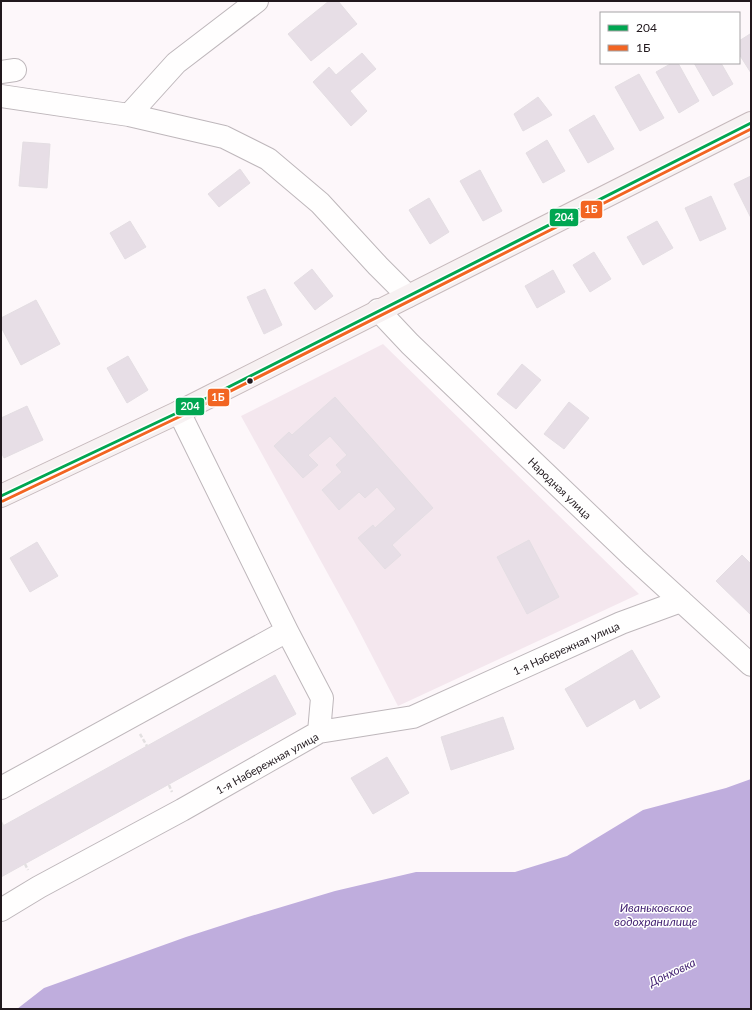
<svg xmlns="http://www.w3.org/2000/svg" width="752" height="1010" viewBox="0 0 752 1010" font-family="Lato,sans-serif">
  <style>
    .built { fill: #f4e7ee }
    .water { fill: #bfaddd }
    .building { fill: #e7dee6; stroke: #e4dee3 }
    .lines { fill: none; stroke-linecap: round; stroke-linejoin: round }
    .minor-casing { stroke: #beb7bb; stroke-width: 24 }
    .major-casing { stroke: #c6b9bc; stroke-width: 24 }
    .path { stroke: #e3e0e1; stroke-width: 2.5; stroke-dasharray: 4 2; stroke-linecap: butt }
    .minor { stroke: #fffefe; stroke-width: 22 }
    .major { stroke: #f7f1f2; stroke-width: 22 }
    .bus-1-casing { stroke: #fff; stroke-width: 6 }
    .bus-2-casing { stroke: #fff; stroke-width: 6 }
    .bus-1 { stroke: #00a651; stroke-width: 3 }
    .bus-2 { stroke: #f26522; stroke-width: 3 }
    .bus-dot { fill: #21181d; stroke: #fff; stroke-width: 1.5 }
    .labels { text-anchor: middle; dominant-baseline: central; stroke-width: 3; stroke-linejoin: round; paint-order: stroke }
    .street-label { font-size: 11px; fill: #21181d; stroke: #fff }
    .water-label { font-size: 12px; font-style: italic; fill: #472675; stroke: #fff }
    .line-badge { stroke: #fff; stroke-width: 1.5 }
    .badge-label { font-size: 11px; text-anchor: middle; font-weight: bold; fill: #fff }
  </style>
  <rect width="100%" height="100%" fill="#fdf7fa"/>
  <path class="built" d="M383 344 639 594 398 706 355 623 241 416Z"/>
  <path class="water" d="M751 779V1009H17L44 988 186 937 248 917 335 891 416 872H515L567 856 643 810 726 788Z"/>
  <path class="building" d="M329 1H338L357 24 311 61 288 34Z
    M750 34 751 35V73L739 54V41Z
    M362 53 376 69 350 91 367 111 351 126 313 82 329 67 336 75Z
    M672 63H678L699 101 679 113 656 72Z
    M694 63H721L733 84 713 96Z
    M639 74 664 118 640 131 615 87Z
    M538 97 552 115 523 131 514 114Z
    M594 115 614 149 588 163 569 130Z
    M547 140 565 171 543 183 526 153Z
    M23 142 50 144 47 188 19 186Z
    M240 169 250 183 219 207 208 194Z
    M480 170 502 211 483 221 460 181Z
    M751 176V218L734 184Z
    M711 196 726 229 700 241 685 208Z
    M429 198 449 232 430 244 409 210Z
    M130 221 146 247 125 259 110 233Z
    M657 221 673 248 643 265 627 237Z
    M594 252 611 279 590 292 573 265Z
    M312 269 333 296 315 310 294 283Z
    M553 270 565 292 537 308 525 286Z
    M265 289 282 325 264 334 247 297Z
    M36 300 60 344 21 365 1 327V318Z
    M128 356 148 390 127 403 107 368Z
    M522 364 541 380 516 409 497 394Z
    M335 397 433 508 392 545 401 555 385 569 358 538 373 525 375 528 396 509 377 487 365 498 359 492 339 510 322 490 342 472 336 465 347 455 330 436 308 455 318 465 303 478 274 446 289 432 292 435Z
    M569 402 589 418 564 449 544 434Z
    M27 406 43 440 4 458 1 452V418Z
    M529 540 559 597 527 614 497 557Z
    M37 542 58 576 30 592 10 558Z
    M742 555 751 564V615L716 581Z
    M632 650 660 697 640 709 635 699 587 727 565 689Z
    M275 675 296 714 1 877V827Z
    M503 717 514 749 451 770 441 737Z
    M387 757 409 793 373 814 351 778Z"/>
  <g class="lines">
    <g class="minor-casing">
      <path id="minor" d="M1 72 15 70
        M1 96 129 115 224 137 268 159 320 203 378 266 408 296
        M129 115 176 63 257 1
        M378 310 410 344 635 559 751 665
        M287 631 322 698 319 732
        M1 788 287 631 179 412
        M1 910 39 887 182 810 319 732 413 717 621 623 681 601"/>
    </g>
    <g class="major-casing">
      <path id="major" d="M1 496 179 412 751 123"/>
    </g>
    <path class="path" d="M140 734 147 746
      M169 785 172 792
      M1 822 3 826
      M25 864 28 870"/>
    <use href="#minor" class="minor"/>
    <use href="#major" class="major"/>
    <g class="bus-1-casing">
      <path id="bus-1" d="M1 496 179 412 751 123"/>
    </g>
    <g class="bus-2-casing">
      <path id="bus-2" d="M3 501 181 416 751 129"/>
    </g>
    <use href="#bus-1" class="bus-1"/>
    <use href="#bus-2" class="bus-2"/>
  </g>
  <circle class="bus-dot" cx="250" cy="381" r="3.5"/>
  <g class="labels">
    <g class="street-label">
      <text transform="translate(560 488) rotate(44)">Народная улица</text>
      <text transform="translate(566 648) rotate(-24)">1-я Набережная улица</text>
      <text transform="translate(267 763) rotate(-29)">1-я Набережная улица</text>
    </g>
    <g class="water-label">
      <text x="656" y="907">Иваньковское<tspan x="656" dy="14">водохранилище</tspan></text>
      <text transform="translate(672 972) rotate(-25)">Донховка</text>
    </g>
  </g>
  <g class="line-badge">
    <rect x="580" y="200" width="23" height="19" rx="4" fill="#f26522"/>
    <rect x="549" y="208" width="30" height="19" rx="4" fill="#00a651"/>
    <rect x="207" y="388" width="23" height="19" rx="4" fill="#f26522"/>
    <rect x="175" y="397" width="30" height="19" rx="4" fill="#00a651"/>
  </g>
  <g class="badge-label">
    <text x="591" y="213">1Б</text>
    <text x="564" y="221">204</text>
    <text x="218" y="401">1Б</text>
    <text x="190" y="410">204</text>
  </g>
  <rect width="752" height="1010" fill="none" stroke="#21181d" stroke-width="4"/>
  <rect x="600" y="12" width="140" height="52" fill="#ffffff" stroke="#a6a3a5"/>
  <rect x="608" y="25" width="20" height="6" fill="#00a651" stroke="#a6a3a5"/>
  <text x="636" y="32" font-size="12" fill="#21181d">204</text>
  <rect x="608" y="45" width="20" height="6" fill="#f26522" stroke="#a6a3a5"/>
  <text x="636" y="52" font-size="12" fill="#21181d">1Б</text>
</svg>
